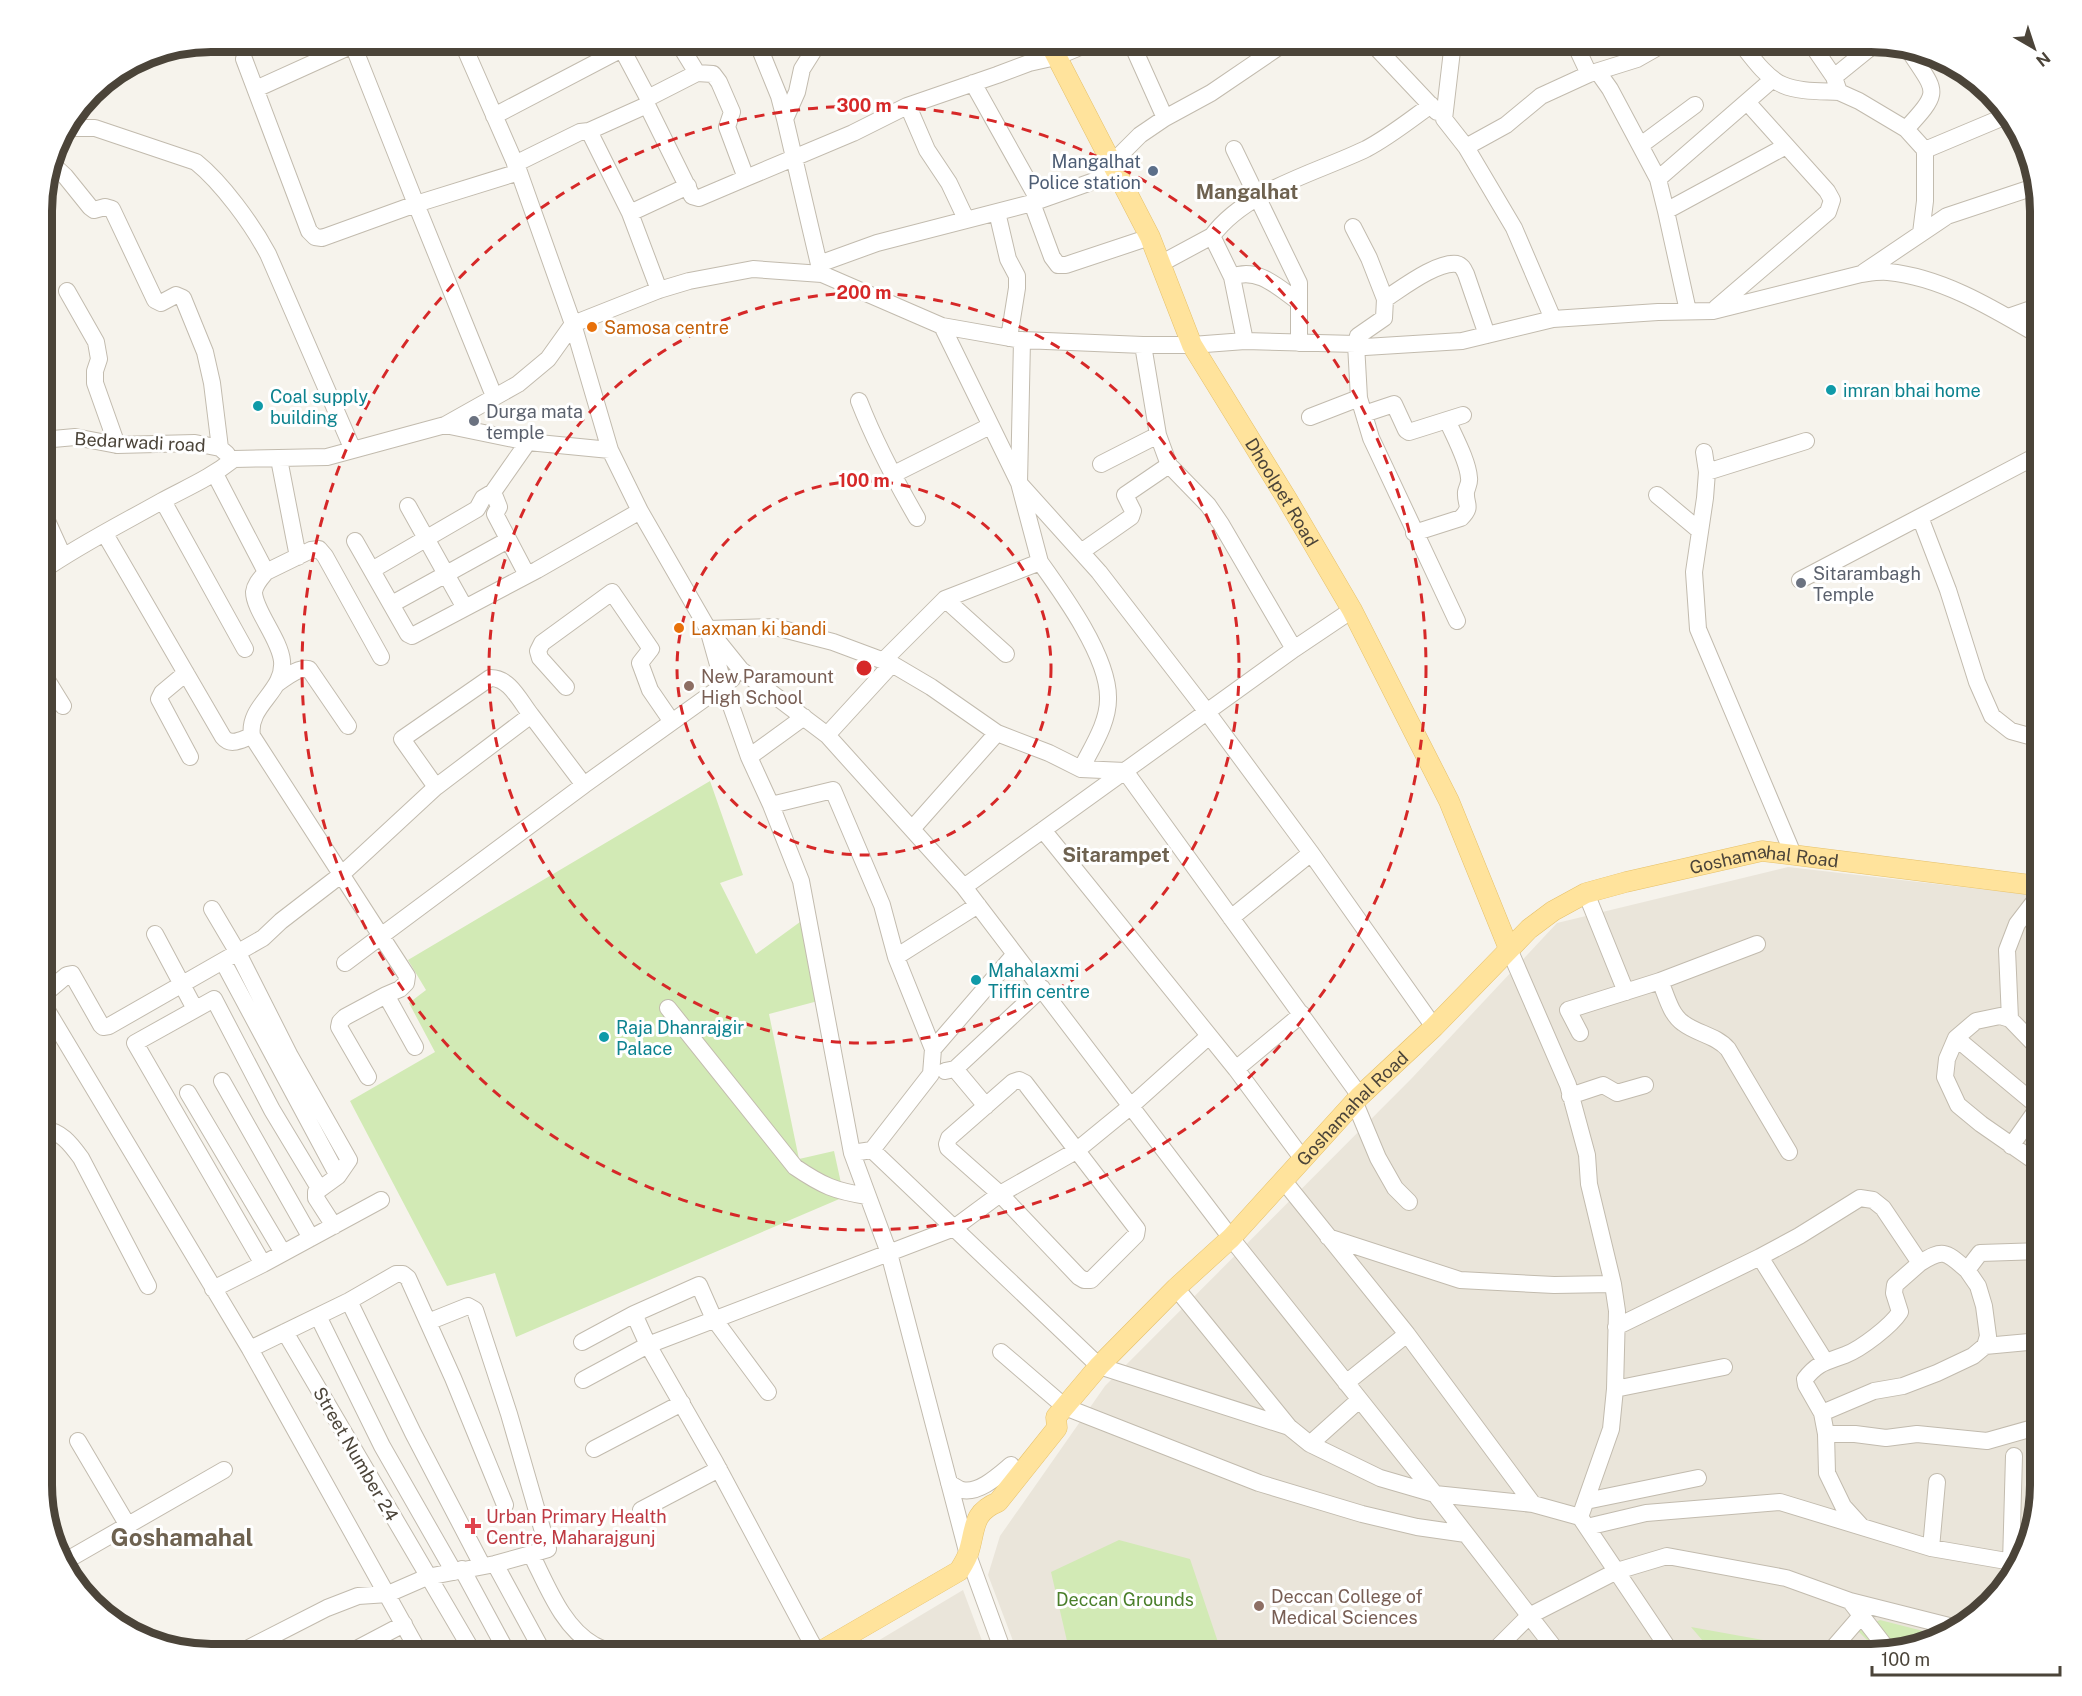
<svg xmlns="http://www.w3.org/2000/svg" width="2082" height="1696" viewBox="0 0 2082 1696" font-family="'Public Sans',sans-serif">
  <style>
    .residential { fill: #eae5da }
    .green { fill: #d2eab5 }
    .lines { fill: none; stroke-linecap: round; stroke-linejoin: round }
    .minor-casing { stroke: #c2bbae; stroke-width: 18 }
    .major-casing { stroke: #e6c16a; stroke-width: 21 }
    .minor { stroke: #fff; stroke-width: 16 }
    .major { stroke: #ffe39c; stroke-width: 20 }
    .ring { fill: none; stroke: #d62828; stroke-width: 3; stroke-dasharray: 10 8 }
    .service-dot { fill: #5c6f8a; stroke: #fff; stroke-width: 2 }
    .food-dot { fill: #e8710a; stroke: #fff; stroke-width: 2 }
    .culture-dot { fill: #0f9aa8; stroke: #fff; stroke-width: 2 }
    .worship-dot { fill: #6b7280; stroke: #fff; stroke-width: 2 }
    .education-dot { fill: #8d6e63; stroke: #fff; stroke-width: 2 }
    .health-dot { fill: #e0444e; stroke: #fff; stroke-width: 2 }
    .labels { text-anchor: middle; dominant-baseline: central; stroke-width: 6; stroke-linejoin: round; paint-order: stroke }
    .service-label { font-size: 18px; fill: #4e5e75; stroke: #fff; text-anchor: end }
    .food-label { font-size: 18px; fill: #c56008; stroke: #fff; text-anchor: start }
    .culture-label { font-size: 18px; fill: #0d838f; stroke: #fff; text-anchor: start }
    .worship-label { font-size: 18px; fill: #5b616d; stroke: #fff; text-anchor: start }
    .street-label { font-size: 18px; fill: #4b4439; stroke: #fff }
    .education-label { font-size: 18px; fill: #785e54; stroke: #fff; text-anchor: start }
    .health-label { font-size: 18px; fill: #be3a42; stroke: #fff; text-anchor: start }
    .park-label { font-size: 18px; fill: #4a7f2a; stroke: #fff }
    .neighbourhood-label { font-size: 20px; font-weight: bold; fill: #6e6250; stroke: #fff }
    .district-label { font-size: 24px; font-weight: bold; fill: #6e6250; stroke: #fff }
    .rim { fill: none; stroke: #4b4439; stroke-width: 8 }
    .centre { fill: #d62828; stroke: #fff; stroke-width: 3 }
    .ring-label { font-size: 18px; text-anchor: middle; font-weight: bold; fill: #d62828; stroke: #fff; stroke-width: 6; stroke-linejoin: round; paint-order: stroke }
  </style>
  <rect width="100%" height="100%" fill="#f6f3ec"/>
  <path class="residential" d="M1788 867 2040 896V1485L2027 1549 1998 1596 1945 1637 1870 1654H1018L988 1575 1000 1536 1105 1386 1412 1078 1557 923Z
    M963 1590 987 1654H856Z"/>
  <path class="green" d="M710 781 743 875 720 883 756 954 800 922 818 1001 769 1014 799 1159 834 1151 844 1197 516 1337 495 1273 447 1286 350 1101 435 1052 409 1003 426 990 408 960Z
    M1119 1540 1190 1559 1222 1654H1070L1051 1572Z
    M1880 1620 1931 1633 1924 1642 1879 1652 1857 1630Z
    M1691 1627 1763 1640 1751 1654H1714Z"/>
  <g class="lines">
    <g class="minor-casing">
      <path id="minor" d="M462 42 519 172 573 324 610 450 640 511 708 629 724 686 749 757 771 805 801 881 852 1153 889 1253 968 1555 1004 1654
        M757 42 779 96 785 119 821 273
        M1131 42 1165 118 1211 93 1286 42
        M1253 42 1264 57
        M1371 42 1437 112
        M1453 42 1444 119 1466 147 1514 228 1553 319
        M1574 42 1589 74
        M1740 42C1751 56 1766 78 1783 85 1799 92 1821 91 1839 92
        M1810 42 1834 77 1839 92 1859 101 1906 129 1925 150
        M244 59 309 231 315 237 322 238 416 204 519 172
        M1598 72 1610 89 1658 179 1666 211
        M1834 77 1876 43
        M973 83 1039 201
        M256 89 353 45 416 204 494 396
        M648 98 697 73
        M647 105 692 196 699 198 746 178 727 127 732 112 719 82 713 74 697 73 678 42
        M908 106 927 150 949 183 966 219
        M494 116 622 49 648 98 647 105 589 131 630 213 659 290
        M785 119 797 92 802 69 819 42
        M66 128H95L196 162C222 183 252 224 268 254L353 450
        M1906 129C1943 89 1936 93 1908 49
        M1641 145 1695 105
        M1466 147 1506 125 1541 96 1589 74 1637 59 1667 42
        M1234 149 1299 283V343
        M52 164 65 176 90 207 94 210 105 207 112 209 155 300 161 303 176 295 183 298 205 352 212 383 220 448
        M515 164 580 132 589 131
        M746 178 853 133 907 106 997 75 1029 63 1056 57 1092 42
        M1658 179 1773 79
        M1032 203 1052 257 1058 265H1066L1150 237
        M997 212 1008 259 1017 276V288L1009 338
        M630 213 688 186
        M1353 227 1369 258 1385 299 1384 318 1358 336 1356 344 1359 398 1371 438 1457 621
        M1921 233 1925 201V150L2006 116
        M819 264 877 243 1032 203 1097 180 1108 173 1112 163 1140 135 1165 118
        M1160 264 1212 236
        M1864 272 1947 216 2034 187
        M1232 277C1258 266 1280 289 1299 302
        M67 291 96 342 99 359 95 371V383L117 445
        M1385 299C1401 289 1437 261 1457 264 1462 265 1464 270 1466 274L1487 335
        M1716 308 1828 212 1832 200 1827 191 1747 102
        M1688 311 1666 211 1786 146
        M2008 317 2040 306
        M942 326 1019 483 1040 562
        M1022 340 1019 483 1099 572 1207 712 1311 853 1434 1027
        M1245 341 1232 277 1212 236C1246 190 1316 173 1366 149 1389 137 1410 120 1431 105
        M1143 345 1158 435 1169 465 1208 505 1221 524 1294 649
        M859 401C875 442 895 480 917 518
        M1364 414 1394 404 1406 430 1409 432 1463 415
        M1310 417 1359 398
        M445 425 518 384 548 359 573 324 659 290 689 281 753 269 822 274 942 326 1022 340 1143 345H1192L1245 341 1356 344 1365 347 1462 341 1553 319 1658 312 1713 311 1861 274C1869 273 1879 271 1888 272 1942 277 1994 309 2040 336
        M42 440 75 437 117 445 195 443 220 448 227 454
        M1704 452 1707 472 1705 498 1694 572 1698 629 1793 854
        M234 459 327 457 445 425 528 442 610 450
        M279 459 298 557
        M1101 464 1158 435
        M1707 472 1806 441
        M215 474 266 572C261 578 255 584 254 592 254 610 280 639 282 661 285 692 247 705 252 736
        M892 475 990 426
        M1657 495 1700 531
        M163 501 245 649
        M408 506 465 608
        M48 523 63 556
        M1414 533 1461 518C1473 506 1465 505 1466 492 1467 487 1470 483 1469 478 1468 461 1454 436 1447 420
        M105 534 223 737C231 747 242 739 252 736L381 936 584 785
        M355 541 408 634 412 636 537 570 640 511
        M1081 552 1131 517 1133 511 1125 495 1169 465
        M372 570 477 509 483 498 493 492
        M42 571C79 545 123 523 162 501 188 487 210 478 234 459
        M266 572 311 550 319 549 325 556 381 657
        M527 575 495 514 499 507 493 492 528 442
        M1800 580 1920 517
        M945 599 1006 654
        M392 604 508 540
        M708 629 775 627 833 642 892 664 931 687 997 733 1049 753 1081 769 1125 771 1360 1096
        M712 634 741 670 827 735 964 887 1231 1238 1435 1494 1559 1654
        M883 661 945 599 1040 562C1063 594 1108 656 1108 697 1109 722 1092 747 1081 769
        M42 672 63 706
        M186 673 162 693 159 699 190 757
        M278 683C287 677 298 667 309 669L348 726
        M566 687 540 658 538 651 542 643 612 592 651 649 640 663 650 690 672 722
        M827 735 892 664
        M2040 739 2011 731 1992 716 1977 682 1948 590 1920 517 2040 454
        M749 757 804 717
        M436 787 402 739 490 678C509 677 520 701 531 715
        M771 805 833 790 882 905 896 957 933 1049 931 1074 872 1150
        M912 829 997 733
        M1043 830 1236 1069 1302 1158
        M964 887 1294 649 1352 610
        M1586 893 1626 992
        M212 909 238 953 290 1056 349 1160 338 1176 316 1192V1198L334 1226
        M1231 918 1311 853
        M155 934 195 1009
        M1509 949 1568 1085 1587 1155 1589 1184 1613 1284 1617 1311 1615 1389 1611 1429 1580 1517
        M896 957 978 905
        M345 963 381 936 407 976 406 983 400 989 386 995 415 1047
        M227 969 338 1176
        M1660 981C1666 994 1670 1014 1683 1023 1697 1034 1716 1035 1728 1049L1789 1152
        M42 996 67 975 72 974 101 1025 103 1027 109 1026 263 938 281 921 342 874 436 787 531 715 584 785 732 679
        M42 1002 250 1349 420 1654
        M668 1008 795 1167C823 1186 835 1191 867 1196
        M2010 1019 2007 950 2017 924 2040 894
        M1580 1033 1568 1010 1660 981 1757 944
        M1956 1038 2040 1108
        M933 1049 1015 954
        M955 1069 1042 988
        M1236 1069 1302 1014
        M945 1071 955 1069 986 1106
        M368 1077 339 1027 340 1022 345 1017 386 995
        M1019 1080 1025 1083 1137 1229 1136 1235 1091 1280H1084L1079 1277 1000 1194 948 1148 947 1144 949 1138 1013 1082Z
        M222 1081 311 1238
        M188 1093 283 1253
        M1570 1096 1603 1085 1617 1093 1645 1085
        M1355 1103 1378 1158 1395 1188 1409 1202
        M42 1129C61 1131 70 1143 81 1158L148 1286
        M2011 1146 2040 1105
        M2040 1165 1981 1124 1958 1105 1945 1077 1947 1059 1956 1038 1976 1021 2000 1016 2010 1019 2040 1050
        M1283 1180 1407 1334 1533 1504
        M1328 1237 1460 1280 1554 1285 1613 1284
        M1760 1257 1825 1361
        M1920 1263C1944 1248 1946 1252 1967 1270L1980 1253 2040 1251
        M263 1264 135 1043 214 999 272 1110 319 1188
        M1176 1288 1289 1427 1099 1366 954 1228 1000 1194 1076 1151 1131 1106 1209 1036
        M213 1289 263 1264 381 1200
        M349 1301 413 1433 482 1565
        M634 1314 648 1345 715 1462 817 1653
        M318 1316 382 1446 454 1572
        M428 1322 468 1306 475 1310 509 1414 548 1549 531 1554
        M1616 1327 1760 1257 1799 1236 1860 1198 1873 1200 1883 1208 1920 1263 1895 1285 1894 1293 1900 1312C1891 1326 1861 1349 1845 1355 1827 1362 1818 1362 1805 1379L1806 1385 1822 1413 1874 1391 1903 1386 1937 1373 1973 1356 1985 1346 1988 1336 1984 1306 1978 1286 1967 1270
        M285 1332 474 1654
        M582 1342 634 1314 699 1285 714 1319 768 1392
        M1985 1346 2040 1341
        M250 1349 349 1301 396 1274H403L408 1278 453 1378 505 1505
        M1001 1352 1065 1407 1259 1483 1362 1514 1417 1527 1466 1534
        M583 1380 648 1345 954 1228 872 1150 852 1153
        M1346 1383 1407 1334
        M1615 1389 1724 1367
        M1822 1413 1826 1434H1855L1886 1438 1917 1434 1987 1441 2040 1426
        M1289 1427 1310 1444 1359 1400
        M1826 1434 1827 1473 1843 1506 1862 1527
        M78 1441 127 1524
        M1310 1444 1380 1478 1435 1494 1533 1504 1580 1517
        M594 1449 682 1403
        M949 1483C953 1485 958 1489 962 1490 979 1494 999 1475 1011 1465
        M1586 1501 1698 1478
        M641 1510 719 1469
        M1582 1520 1672 1654
        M1587 1527 1646 1513 1780 1502 1931 1548 2018 1563
        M1931 1548 1937 1482
        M62 1563 224 1470
        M2011 1563 2014 1456
        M495 1564 544 1654
        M462 1569 508 1654
        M1850 1601 1888 1650
        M237 1654 327 1608 358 1596 388 1594 427 1577 495 1564 531 1554C547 1585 562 1627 594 1645 602 1650 612 1651 621 1654
        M347 1654 404 1624
        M1491 1654 1529 1616 1617 1571 1667 1556 1786 1578 1850 1601 1957 1628
        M1828 1654 1861 1616"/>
    </g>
    <g class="major-casing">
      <g id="major">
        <path id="s1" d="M1049 42 1150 237 1192 345 1287 499 1352 610 1449 801 1509 949"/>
        <path id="s2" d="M816 1654 959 1571C962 1566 966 1560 968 1554 976 1530 971 1513 998 1502L1057 1428 1056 1417 1099 1366 1176 1288 1231 1238 1360 1096 1434 1027 1529 929 1553 911 1586 893 1626 882 1762 851 2040 886"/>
      </g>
    </g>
    <use href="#minor" class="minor"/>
    <use href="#major" class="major"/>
  </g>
  <g class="ring">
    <circle cx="864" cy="668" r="187"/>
    <circle cx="864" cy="668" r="375"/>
    <circle cx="864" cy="668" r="562"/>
  </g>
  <circle class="service-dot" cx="1153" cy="171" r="6"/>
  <g class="food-dot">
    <circle cx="592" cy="327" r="6"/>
    <circle cx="679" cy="628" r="6"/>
  </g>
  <g class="culture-dot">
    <circle cx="1831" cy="390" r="6"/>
    <circle cx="258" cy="406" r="6"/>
    <circle cx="976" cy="980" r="6"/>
    <circle cx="604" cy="1037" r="6"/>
  </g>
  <g class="worship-dot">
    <circle cx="474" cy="421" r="6"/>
    <circle cx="1801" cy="583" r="6"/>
  </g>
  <g class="education-dot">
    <circle cx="689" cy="686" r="6"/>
    <circle cx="1259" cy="1606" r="6"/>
  </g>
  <path class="health-dot" d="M470 1517h6v6h6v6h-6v6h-6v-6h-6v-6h6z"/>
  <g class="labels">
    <g class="service-label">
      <text x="1141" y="161">Mangalhat<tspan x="1141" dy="21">Police station</tspan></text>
    </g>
    <g class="food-label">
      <text x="604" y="327">Samosa centre</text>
      <text x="691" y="628">Laxman ki bandi</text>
    </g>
    <g class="culture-label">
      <text x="1843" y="390">imran bhai home</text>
      <text x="270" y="396">Coal supply<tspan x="270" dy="21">building</tspan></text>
      <text x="988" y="970">Mahalaxmi<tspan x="988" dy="21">Tiffin centre</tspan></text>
      <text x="616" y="1027">Raja Dhanrajgir<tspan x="616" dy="21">Palace</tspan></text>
    </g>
    <g class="worship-label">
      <text x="486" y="411">Durga mata<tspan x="486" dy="21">temple</tspan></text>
      <text x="1813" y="573">Sitarambagh<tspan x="1813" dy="21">Temple</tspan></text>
    </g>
    <g class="street-label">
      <text transform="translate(140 442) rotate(3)">Bedarwadi road</text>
      <text stroke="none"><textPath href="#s1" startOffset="508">Dhoolpet Road</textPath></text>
      <text stroke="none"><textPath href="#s2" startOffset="1284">Goshamahal Road</textPath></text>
      <text stroke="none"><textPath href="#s2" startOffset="782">Goshamahal Road</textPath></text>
      <text transform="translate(356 1454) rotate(60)">Street Number 24</text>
    </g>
    <g class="education-label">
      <text x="701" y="676">New Paramount<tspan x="701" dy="21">High School</tspan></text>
      <text x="1271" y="1596">Deccan College of<tspan x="1271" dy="21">Medical Sciences</tspan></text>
    </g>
    <g class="health-label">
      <text x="486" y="1516">Urban Primary Health<tspan x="486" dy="21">Centre, Maharajgunj</tspan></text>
    </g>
    <g class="park-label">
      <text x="1125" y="1599">Deccan Grounds</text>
    </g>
    <g class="neighbourhood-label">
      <text x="1247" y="192">Mangalhat</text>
      <text x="1116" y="855">Sitarampet</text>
    </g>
    <g class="district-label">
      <text x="182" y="1537">Goshamahal</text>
    </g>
  </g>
  <path d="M0 0H2082V1696H0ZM211 52H1871A159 159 0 0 1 2030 211V1485A159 159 0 0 1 1871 1644H211A159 159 0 0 1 52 1485V211A159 159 0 0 1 211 52Z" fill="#fff" fill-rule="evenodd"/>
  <path class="rim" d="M211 52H1871A159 159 0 0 1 2030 211V1485A159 159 0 0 1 1871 1644H211A159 159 0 0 1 52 1485V211A159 159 0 0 1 211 52Z"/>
  <circle cx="864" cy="668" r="9" class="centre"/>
  <g class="ring-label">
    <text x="864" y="112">300 m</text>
    <text x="864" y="299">200 m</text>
    <text x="864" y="487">100 m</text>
  </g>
  <g transform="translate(2034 48) rotate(141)" stroke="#ffffff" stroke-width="4.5" paint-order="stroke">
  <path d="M0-4.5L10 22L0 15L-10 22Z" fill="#4b4439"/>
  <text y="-9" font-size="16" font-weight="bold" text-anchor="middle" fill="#4b4439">N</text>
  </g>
  <path d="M1872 1666v9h188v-9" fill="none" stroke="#4b4439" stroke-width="3"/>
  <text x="1881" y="1666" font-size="18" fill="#4b4439" stroke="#ffffff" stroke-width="4.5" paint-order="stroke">100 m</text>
</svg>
